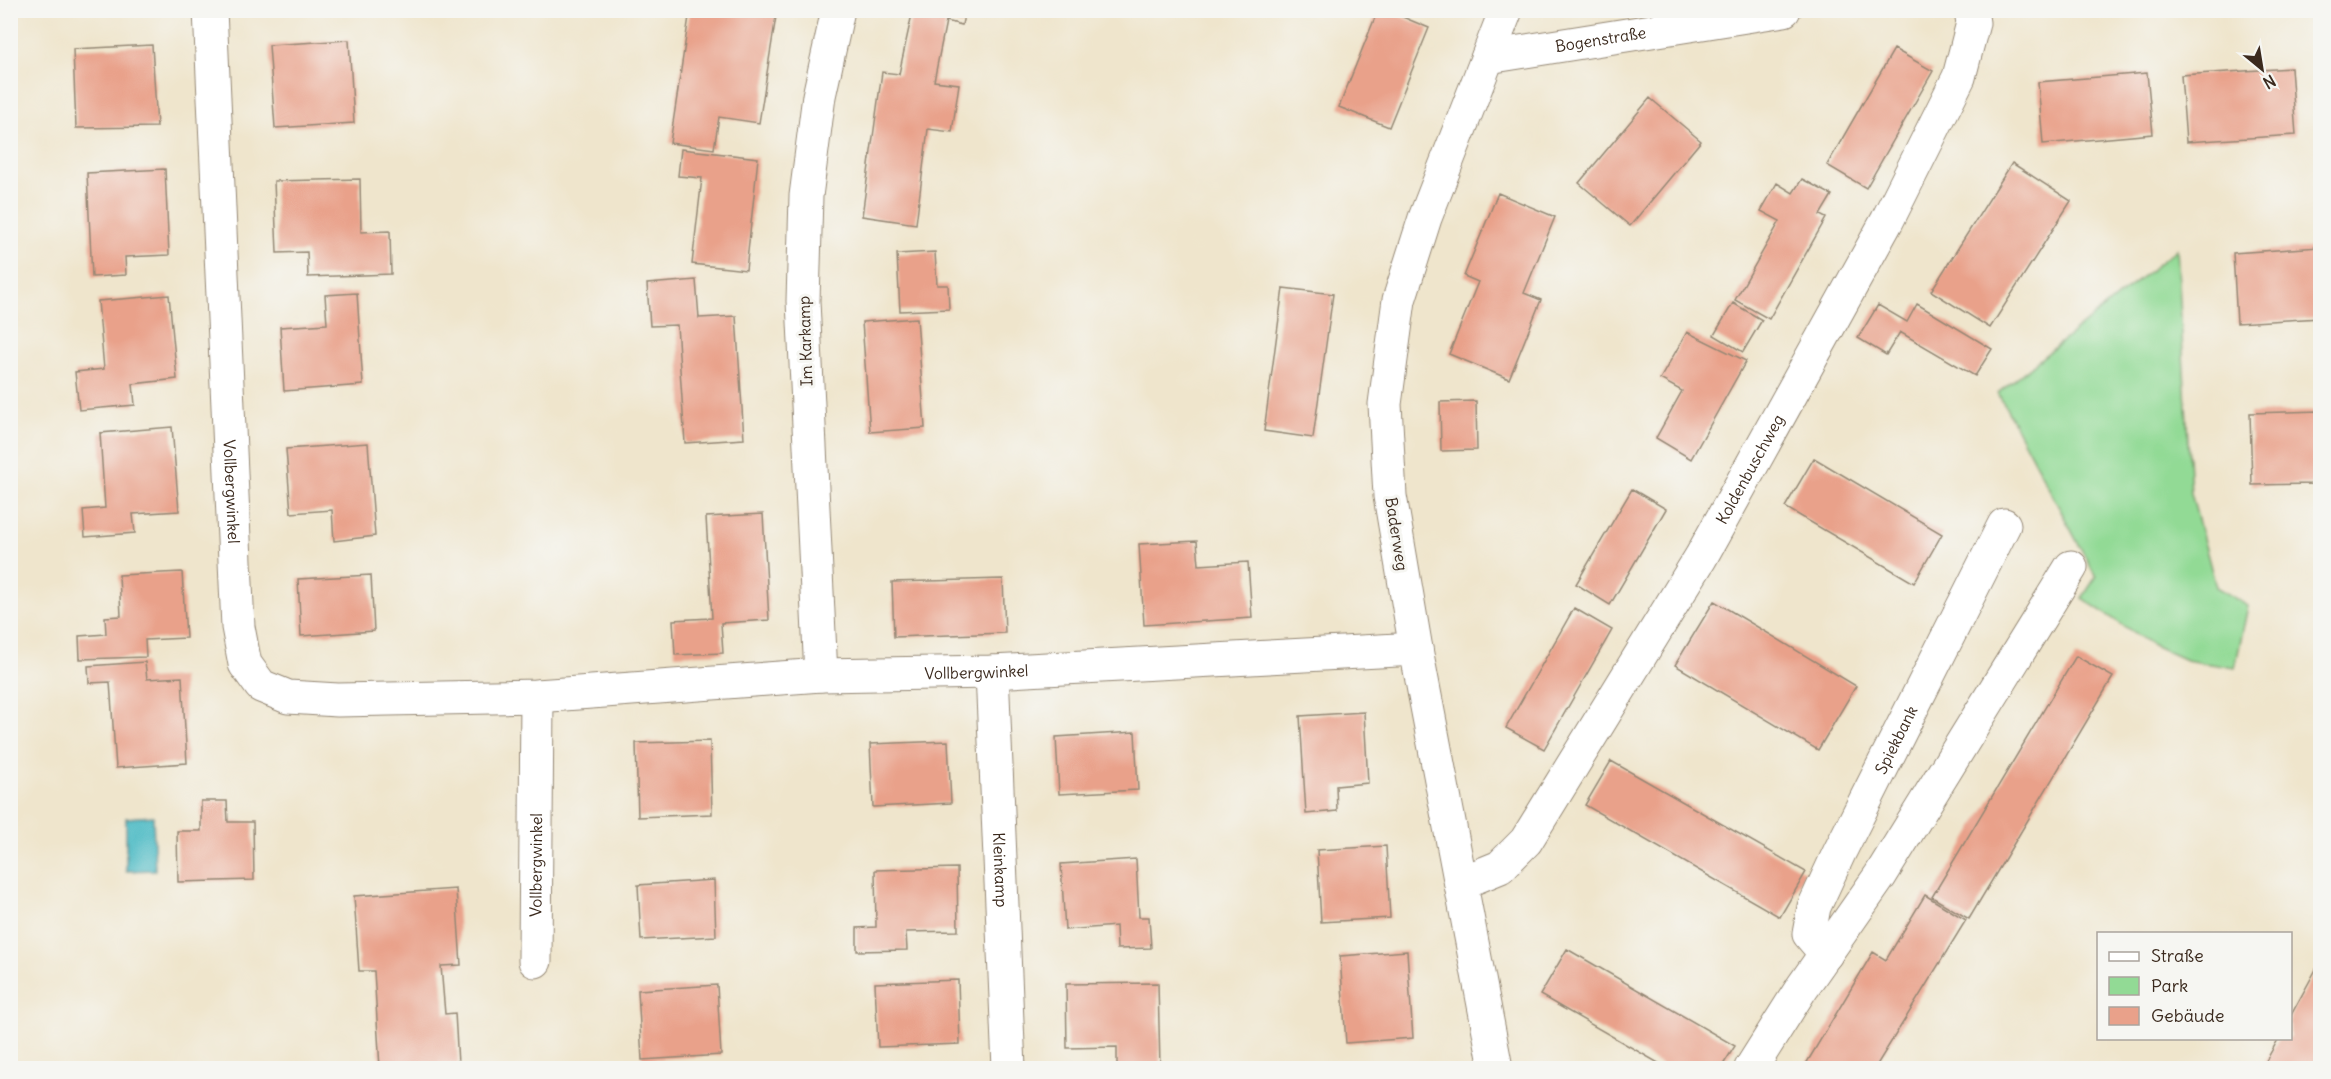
<svg xmlns="http://www.w3.org/2000/svg" width="2331" height="1079" viewBox="0 0 2331 1079" font-family="Delius,sans-serif">
  <style>
    .green { fill: #92da95; stroke: #66825a; stroke-width: 1.5 }
    .water { fill: #4cbac4; stroke: #447271; stroke-width: 1.5 }
    .building { fill: #e9a18a }
    .lines { fill: none; stroke-linecap: round; stroke-linejoin: round }
    .street-casing { stroke: #958875; stroke-width: 35 }
    .street { stroke: #fff; stroke-width: 33 }
    .labels { text-anchor: middle; dominant-baseline: central; stroke-width: 6; stroke-linejoin: round; paint-order: stroke }
    .street-label { font-size: 16px; fill: #3b2a1e; stroke: #f6f6f2 }
  </style>
  <rect width="100%" height="100%" fill="#f6f6f2"/>
  <filter id="ink" filterUnits="userSpaceOnUse"><feTurbulence type="fractalNoise" baseFrequency=".0167" numOctaves="2"/><feDisplacementMap in="SourceGraphic" scale="12" xChannelSelector="R" yChannelSelector="G"/><feConvolveMatrix kernelMatrix="1 2 1 2 8 2 1 2 1" color-interpolation-filters="sRGB"/></filter>
  <filter id="wash" filterUnits="userSpaceOnUse"><feTurbulence type="fractalNoise" baseFrequency=".008" numOctaves="4" result="noise"/><feDisplacementMap in="SourceGraphic" scale="24" xChannelSelector="R" yChannelSelector="G"/><feGaussianBlur stdDeviation="1.35" result="paint"/><feColorMatrix in="noise" values="0 0 0 0 0 0 0 0 0 0 0 0 0 0 0 0 0 1.4 0 .05"/><feComposite in="paint" operator="in"/></filter>
  <g filter="url(#wash)">
    <rect width="100%" height="100%" fill="#efe5cc"/>
    <path class="green" d="M2177 249 2191 493 2216 587 2248 606 2235 668 2186 660 2151 644 2082 598 2096 577 1998 393Z"/>
    <path class="water" d="M153 816 155 870 126 871V818Z"/>
    <g id="blocks">
      <path class="building" d="M690 10H777L759 123 719 117 714 149 670 143Z
        M899 10H965L962 25 946 21 934 81 959 84 952 132 928 129 916 224 862 216 882 72 899 74 912 14Z
        M1378 10H1386L1429 28 1389 127 1339 107Z
        M349 40 354 123 275 128 269 45Z
        M152 45 157 127 76 128 73 49Z
        M1894 49 1933 71 1866 188 1827 165Z
        M2291 68 2296 135 2186 142 2181 75Z
        M2147 73 2153 134 2043 144 2038 82Z
        M1650 98 1701 141 1630 226 1579 183Z
        M681 149 758 158 746 270 692 264 702 178 678 176Z
        M2012 163 2071 201 1990 328 1931 291Z
        M165 169 169 255 125 257 126 275 92 277 87 173Z
        M360 179 361 232 390 231 391 274 308 277 307 252 277 253 274 181Z
        M1802 179 1832 195 1820 215 1826 218 1769 319 1735 300 1780 221 1761 211 1777 183 1793 193Z
        M1498 193 1555 217 1524 293 1541 300 1509 379 1449 354 1478 282 1464 276Z
        M2320 247V318L2237 323 2233 253Z
        M935 252 937 285H948L949 309 900 311 897 254Z
        M696 280 699 318 736 316 744 439 685 443 677 325 650 326 647 284Z
        M1283 288 1333 294 1313 438 1264 431Z
        M357 293 363 385 284 391 280 327 327 324 325 295Z
        M169 295 177 379 133 384 135 405 79 410 75 372 104 369 98 301Z
        M1733 303 1762 320 1743 352 1714 335Z
        M1917 304 1992 349 1975 376 1900 332 1886 355 1858 338 1878 305 1907 322Z
        M917 318 925 428 870 432 862 322Z
        M1687 332 1746 361 1691 459 1656 438 1682 391 1660 379Z
        M1476 401 1477 450 1441 451 1440 402Z
        M2320 411V484L2252 485 2250 413Z
        M172 427 179 511 133 514 135 533 85 537 83 510 105 508 100 433Z
        M368 443 375 536 334 541 332 510 291 513 286 449Z
        M1814 458 1942 534 1914 583 1785 507Z
        M1632 489 1666 509 1610 605 1576 584Z
        M763 514 769 620 721 623 723 653 675 655 673 620 712 618 706 517Z
        M1197 541 1199 565 1248 562 1252 618 1144 625 1139 544Z
        M182 572 186 638 145 640 146 657 80 659 79 636 106 634 105 617 121 616 119 575Z
        M371 575 374 631 301 636 298 579Z
        M1003 579 1005 633 894 637 892 582Z
        M1714 601 1856 686 1818 750 1675 665Z
        M1574 608 1612 630 1544 749 1506 728Z
        M2076 656 2113 677 1969 919 1932 897Z
        M145 662 147 679 182 677 187 763 116 768 110 682 89 683 88 666Z
        M1364 712 1368 783 1336 786 1337 811 1306 814 1300 716Z
        M1135 732 1138 790 1059 794 1056 737Z
        M710 741 712 814 638 817 636 743Z
        M948 741 951 803 873 807 870 744Z
        M1611 761 1806 872 1780 917 1585 805Z
        M201 801H227L228 822H253L254 880 178 882 177 831H201Z
        M1386 846 1390 918 1321 922 1317 850Z
        M1136 859 1139 917H1149L1151 948 1117 949 1116 926 1065 930 1061 864Z
        M957 868 958 931 906 932 907 950 857 951V928L876 927 875 870Z
        M714 880 716 936 641 940 638 885Z
        M456 889 461 965 441 966 445 1014 455 1013 458 1064 380 1068 374 971H359L354 896Z
        M1925 895 1966 920 1875 1068H1814L1806 1064 1873 952 1886 960Z
        M1567 949 1735 1046 1721 1068H1667L1540 995Z
        M1407 951 1413 1038 1346 1043 1340 956Z
        M2320 962V1057L2317 1063 2314 1068H2262L2279 1038H2290V1017Z
        M958 980 960 1044 878 1047 875 983Z
        M1158 983 1160 1067 1117 1068V1047L1067 1048 1066 984Z
        M717 985 721 1055 642 1060 638 990Z"/>
    </g>
  </g>
  <g filter="url(#ink)">
    <use href="#blocks" fill-opacity="0" stroke="#958875" stroke-width="1.5"/>
    <g class="lines">
      <g class="street-casing">
        <g id="street">
          <path id="s1" d="M210 10 238 627 245 664 261 686 288 697 338 700 537 696 821 675 992 672 1416 649"/>
          <path id="s2" d="M1488 57 1784 10"/>
          <path id="s3" d="M992 672 1009 1068"/>
          <path d="M821 675 803 301 806 196 819 96 838 10"/>
          <path id="s4" d="M1461 883 1500 867 1526 841 1701 557 1887 221 1959 77 1973 23 1971 10"/>
          <path id="s5" d="M1826 954 1809 934 1814 907 1839 853 2004 525"/>
          <path id="s6" d="M535 961 537 696"/>
          <path d="M1496 1068 1416 649 1390 496 1385 404 1399 300 1425 218 1506 10"/>
          <path d="M1751 1068 1801 989 1880 876 2071 567"/>
        </g>
      </g>
      <use href="#street" class="street"/>
    </g>
  </g>
  <g class="labels">
    <g class="street-label">
      <text stroke="none"><textPath href="#s2" startOffset="114">Bogenstraße</textPath></text>
      <text transform="translate(805 341) rotate(-92)">Im Karkamp</text>
      <text stroke="none"><textPath href="#s4" startOffset="513">Koldenbuschweg</textPath></text>
      <text stroke="none"><textPath href="#s1" startOffset="482">Vollbergwinkel</textPath></text>
      <text transform="translate(1397 534) rotate(81)">Baderweg</text>
      <text stroke="none"><textPath href="#s1" startOffset="1401">Vollbergwinkel</textPath></text>
      <text stroke="none"><textPath href="#s5" startOffset="240">Spiekbank</textPath></text>
      <text stroke="none"><textPath href="#s6" startOffset="96">Vollbergwinkel</textPath></text>
      <text stroke="none"><textPath href="#s3" startOffset="198">Kleinkamp</textPath></text>
    </g>
  </g>
  <rect width="2331" height="1079" fill="none" stroke="#f6f6f2" stroke-width="36"/>
  <rect x="2097" y="932" width="195" height="108" fill="#f6f6f2" stroke="#aba49d" stroke-width="1.5"/>
  <rect x="2109" y="952" width="30" height="9" fill="#ffffff" stroke="#aba49d" stroke-width="1.5"/>
  <text x="2151" y="962" font-size="18" fill="#3b2a1e">Straße</text>
  <rect x="2109" y="977" width="30" height="18" fill="#92da95" stroke="#aba49d" stroke-width="1.5"/>
  <text x="2151" y="992" font-size="18" fill="#3b2a1e">Park</text>
  <rect x="2109" y="1007" width="30" height="18" fill="#e9a18a" stroke="#aba49d" stroke-width="1.5"/>
  <text x="2151" y="1022" font-size="18" fill="#3b2a1e">Gebäude</text>
  <g transform="translate(2262 69) rotate(150)" stroke="#f6f6f2" stroke-width="4.5" paint-order="stroke">
  <path d="M0-4.5L10 22L0 15L-10 22Z" fill="#3b2a1e"/>
  <text y="-9" font-size="16" font-weight="bold" text-anchor="middle" fill="#3b2a1e">N</text>
  </g>
</svg>
